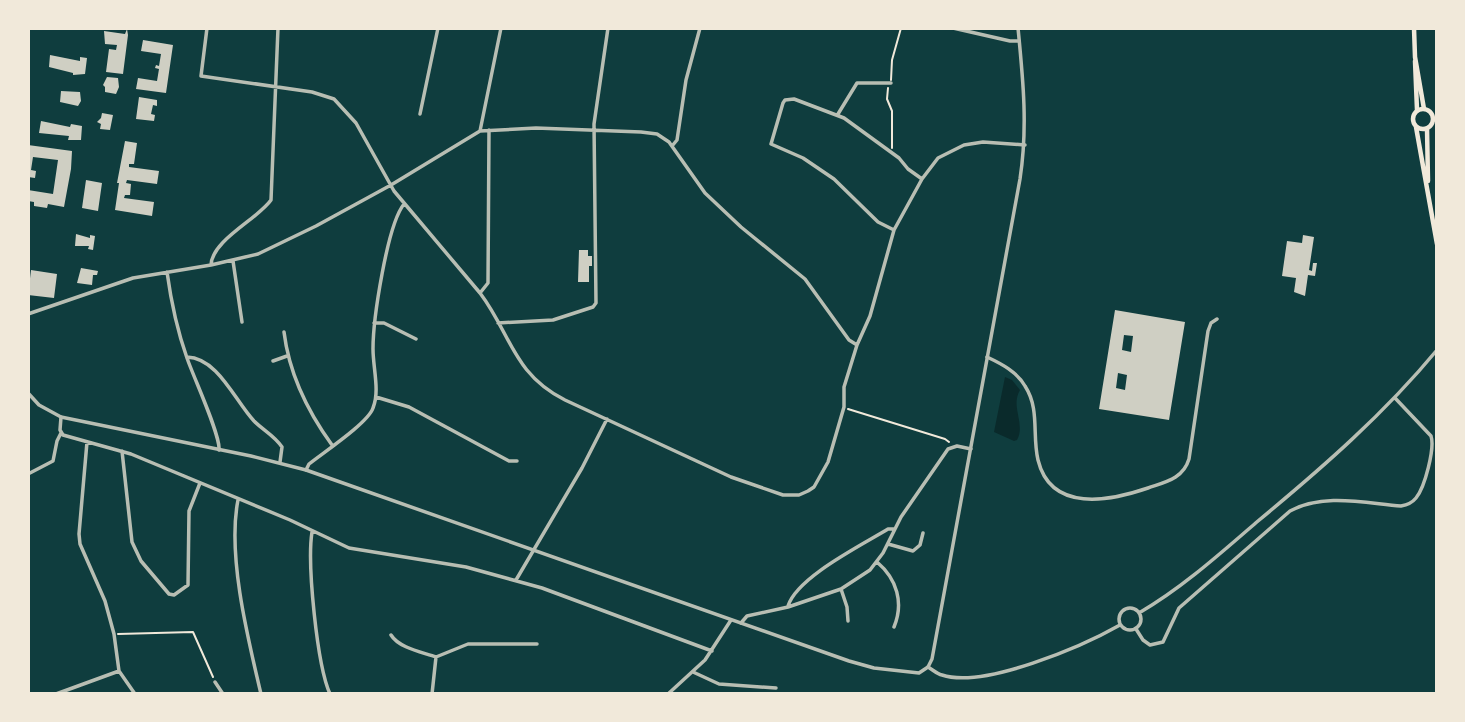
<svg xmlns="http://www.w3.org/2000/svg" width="1465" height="722" viewBox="0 0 1465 722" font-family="'Fira Sans Condensed',sans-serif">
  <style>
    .water { fill: #0a2a2b }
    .building { fill: #cfcfc3; fill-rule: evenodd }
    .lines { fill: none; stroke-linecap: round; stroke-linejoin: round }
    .path { stroke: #f1e9da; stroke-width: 2 }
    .minor { stroke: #b8beb3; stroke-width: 3.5 }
    .tertiary { stroke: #b8beb3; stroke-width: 3.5 }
    .secondary { stroke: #f1e9da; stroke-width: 4.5 }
  </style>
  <rect width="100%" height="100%" fill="#0f3d3e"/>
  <path class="water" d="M1005 377 1012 380 1020 390C1010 407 1026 424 1017 440L1014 441 994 432Z"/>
  <path class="building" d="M127 29 128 35 123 74 106 72 109 49 116 50 117 45 105 44 104 31 125 34Z
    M143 40 173 45 166 93 136 89 138 78 157 81 159 69 155 68 156 65 159 66 161 54 141 51Z
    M50 55 80 61V57L87 58 85 74 73 75V73L49 67Z
    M107 77 118 78 119 87 116 94 105 92V87L103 85Z
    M61 91 80 92 81 101 78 106 60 102Z
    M139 97 157 100V106L153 105 151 114 155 115 154 121 136 119Z
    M102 113 113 115 110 130 100 129 101 124 97 122 101 118Z
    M41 121 70 127 71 124 82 126 81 140H68L69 136 39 133Z
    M125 141 137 143 134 164H129V167L159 171 157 184 127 180 126 183 131 184 130 195H125L124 198 154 202 152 216 115 210 119 183H117Z
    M28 145 72 151 71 169 64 207 48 204 47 208 34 206V202L28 201V190L53 194 58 160 33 157 31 170 36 171 35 178 28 177Z
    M86 180 102 183 98 211 82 208Z
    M76 234 90 238V235L95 236 93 250 88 249 89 246H75Z
    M1303 235 1314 237 1309 270 1312 271 1313 263H1317L1315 276 1308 275 1305 296 1294 292 1296 278 1282 276 1287 241 1302 243Z
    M579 250H588V256H592V266H589V282H578Z
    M81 268 98 271 97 275H93L92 285 77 283Z
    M31 270 57 274 54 298 28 295Z
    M1115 310 1185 322 1169 420 1099 409ZM1124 335 1133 336 1131 352 1122 350ZM1118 373 1127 375 1125 390 1116 388Z"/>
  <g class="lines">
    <path class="path" d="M891 80 892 60 901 28
      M888 88 887 99 892 111V148
      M848 409 945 439 949 442
      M118 634 193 632 213 677"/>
    <path class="minor" d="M207 28 201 76 312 92 334 99 356 123 394 191 480 293C511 334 513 374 565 400L731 477 783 495H799L808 491 814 487 828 462 844 407V387L857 345 870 316 894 230 922 179 938 158 964 145 983 142 1025 145
      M953 28 1010 41H1019
      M420 114 438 28
      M838 114 857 83H891
      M480 131 501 28
      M672 146 677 140 686 80 700 28
      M894 230 878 222 834 179 803 158 771 144 783 103 785 100 794 99 844 118 899 158 908 169 922 179
      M233 261 242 322
      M211 265C212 240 258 219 271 200L278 28
      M167 272C171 301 177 330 187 358 193 376 221 436 219 450
      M480 293 488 283 489 130
      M28 314 133 278 211 265 258 254 316 226 391 185 480 131 536 128 641 132 657 134 669 142 705 193 741 227 805 279 849 340 857 345
      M374 323H384L416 339
      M498 323 553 320 593 307 596 303 594 124 608 28
      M284 332C289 373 308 412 332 445
      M187 357C218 358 235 401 254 421 263 430 275 436 282 447L280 462
      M987 357C1002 364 1017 372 1025 386 1040 409 1032 435 1038 460 1051 513 1110 501 1148 488 1165 482 1183 479 1189 459L1208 331 1211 323 1217 319
      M273 361 287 356
      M376 397 409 407 509 461H517
      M61 417 60 430 63 435 131 454 290 520 349 548 466 567 542 588 712 651
      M87 442 79 534 80 544 105 601 114 634 119 671 135 694
      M122 451 132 542 141 561 169 594 174 595 188 585 189 511 200 483
      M306 470 309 464C324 452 368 423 373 408 380 391 373 368 373 349 373 320 387 225 404 204
      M28 474 53 461 57 441 61 433
      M238 500C227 555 248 639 261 694
      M312 532C307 564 317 665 330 694
      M888 544 913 551 920 545 923 533
      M877 562C897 579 904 603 894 627
      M516 580 582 468 607 419
      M841 589 847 607 848 621
      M788 606C797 577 862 545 888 529H894
      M1119 619a11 11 0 1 1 22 0a11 11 0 1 1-22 0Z
      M1139 613C1182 588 1221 553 1258 521 1322 468 1384 414 1437 350
      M741 623 747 616 788 607 841 589 870 570 883 553 901 517 948 449 957 446 971 449
      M1136 629 1143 640 1150 645 1163 642 1179 608 1290 511C1324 493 1364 503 1401 506 1407 505 1412 503 1416 498 1425 487 1435 448 1431 436L1395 398
      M391 635C399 648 422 652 436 657
      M928 667C933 670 937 674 942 675 984 689 1083 646 1120 625
      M693 672 719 684 776 688
      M215 682 223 694
      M56 694 119 671
      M432 694 436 657 468 644H537
      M668 694 705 660 731 620"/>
    <path class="tertiary" d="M28 393 39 405 61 417 251 456 306 470 849 661 874 668 919 673 928 667 932 659 1020 179C1028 127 1023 79 1018 28"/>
    <path class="secondary" d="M1414 28 1415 57 1424 109
      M1415 61 1417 110
      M1413 119a10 10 0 1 1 20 0a10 10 0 1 1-20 0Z
      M1416 127 1437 244
      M1427 128 1428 181"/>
  </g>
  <rect width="1465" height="722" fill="none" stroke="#f1e9da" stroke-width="60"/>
</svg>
